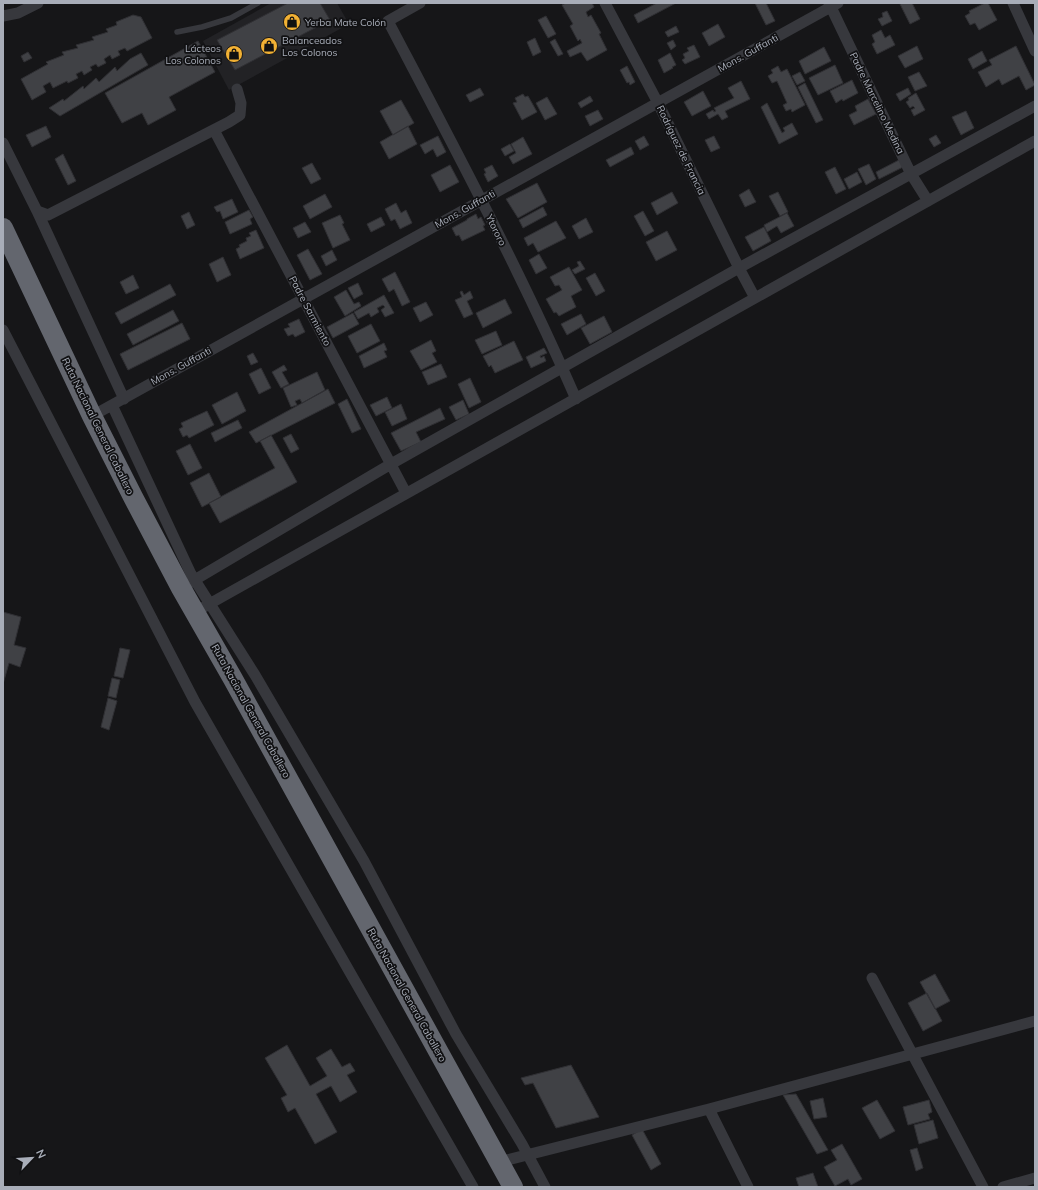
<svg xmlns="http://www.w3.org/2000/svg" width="1038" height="1190" viewBox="0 0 1038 1190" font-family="Mulish,sans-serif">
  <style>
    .built { fill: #222225 }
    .building { fill: #404145; stroke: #303034 }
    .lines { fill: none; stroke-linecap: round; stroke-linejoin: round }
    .lane { stroke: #37383d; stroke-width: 5.5 }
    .street { stroke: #37383d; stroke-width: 11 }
    .highway { stroke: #63666e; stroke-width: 20 }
    .labels { text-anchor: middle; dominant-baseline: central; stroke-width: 3.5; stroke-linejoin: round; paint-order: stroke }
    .poi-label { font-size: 10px; fill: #a8adb8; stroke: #111113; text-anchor: start }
    .street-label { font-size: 10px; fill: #a8adb8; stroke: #111113 }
  </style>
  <rect width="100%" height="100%" fill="#161618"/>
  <path class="built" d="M271 3H337L349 24 229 90 203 41Z"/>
  <path class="building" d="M288 3H320L330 20 235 70 217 40Z
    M566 3H592L594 7 586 12 588 17 591 15 601 33 599 34 607 50 587 61 581 52 570 57 567 51 582 43 580 39 578 41 570 26 573 24 562 5Z
    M657 3H676L638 23 634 15Z
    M755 3H766L775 21 766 25Z
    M903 3H912L920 19 910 24 900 4Z
    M985 3H988L997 20 979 30 975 23 970 25 965 16 970 13 969 11Z
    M887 11 892 21 882 26 878 19 883 17 882 13Z
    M133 15 141 17 152 38 127 51 125 48 118 51 120 55 112 59 110 55 104 59 106 63 98 67 96 64 90 67 92 70 84 75 82 71 76 74 78 78 68 83 67 81 53 88 50 82 43 86 46 92 32 100 21 79 48 64 46 62 64 55 62 52 78 48 76 45 94 40 92 37 108 32 106 29 117 25 116 22Z
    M546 16 556 34 548 38 538 20Z
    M718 24 725 37 709 46 702 33Z
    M676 26 679 32 668 37 665 32Z
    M881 30 885 38 890 35 895 45 877 54 872 44 875 42 872 35Z
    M535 38 541 52 533 56 527 42Z
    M555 39 563 54 558 56 550 42Z
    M673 40 676 46 671 50 667 43Z
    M198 41 215 72 169 97 176 110 148 125 142 113 122 123 105 93Z
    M694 45 700 57 685 64 682 60 685 58 683 54 689 51 687 48Z
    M917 46 923 59 905 68 898 56Z
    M1016 46 1035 85 1026 90 1019 76 1002 85 999 79 986 87 978 72 992 65 989 60Z
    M824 47 831 61 805 74 799 61Z
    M982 51 987 61 973 69 968 59Z
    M28 52 32 58 24 62 21 56Z
    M141 53 148 65 60 116 49 108 63 99 64 101 83 86 84 89 96 78 99 82 115 67 117 71 130 59Z
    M670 53 676 65 672 67 673 68 664 73 658 60Z
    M835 65 843 83 818 95 809 78Z
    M627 66 635 82 630 85 629 82 627 83 620 70Z
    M778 66 781 72 787 69 805 105 792 112 791 109 786 111 783 105 787 103 777 81 772 83 768 76 773 73 771 70Z
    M800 72 805 81 797 85 792 76Z
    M919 72 927 86 915 91 908 77Z
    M852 80 858 93 843 101 842 99 836 103 830 91Z
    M741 81 750 99 725 111 728 117 722 120 718 114 709 119 706 114 713 110 714 112 716 111 714 108 734 98 728 88Z
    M805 83 823 120 816 123 798 87Z
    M480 88 484 95 470 102 466 95Z
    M908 88 911 94 900 101 896 94Z
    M703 91 711 106 692 116 684 102Z
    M916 93 925 110 914 116 911 110 915 108 913 106 910 108 906 102 909 100 908 98Z
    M523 94 525 97 528 96 537 112 522 120 513 103 517 102 515 98Z
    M590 96 593 101 581 108 578 103Z
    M547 97 557 114 545 120 536 103Z
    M868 99 876 114 854 125 849 115 857 111 855 106Z
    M401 100 414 123 393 135 380 111Z
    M767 103 782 133 785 131 783 128 792 123 798 134 779 144 761 107Z
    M598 110 603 119 590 126 585 116Z
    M966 111 974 128 961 135 952 117Z
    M46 126 51 137 32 147 26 135Z
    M408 126 417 144 389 159 380 142Z
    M936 135 941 143 934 147 929 139Z
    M438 136 446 152 437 157 433 149 425 154 420 145Z
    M644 136 649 145 640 150 635 141Z
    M714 136 720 148 711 152 705 140Z
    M523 137 532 154 513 164 509 157 516 153 511 144Z
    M510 144 514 151 505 156 501 149Z
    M631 147 634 154 610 167 606 160Z
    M63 154 76 181 68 185 55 159Z
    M899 160 903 167 879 179 876 172Z
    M312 163 321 179 311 184 302 168Z
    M869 164 876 179 866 185 858 169Z
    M450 165 459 182 440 192 431 175Z
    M492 165 498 176 488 182 484 174 486 173 484 169Z
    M835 167 846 189 836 194 825 172Z
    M857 172 862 182 849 189 844 179Z
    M537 183 547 202 518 218 506 199Z
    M749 189 756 202 745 207 739 195Z
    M672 192 678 203 657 215 651 203Z
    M778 192 788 212 780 216 769 196Z
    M325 194 332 207 310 219 303 206Z
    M232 199 238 212 223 219 220 211 217 212 214 207Z
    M396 203 401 213 406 210 412 223 400 229 395 219 391 221 385 209Z
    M543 207 547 215 523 228 519 220Z
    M249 210 253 217 250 219 252 224 230 234 225 222Z
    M643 211 654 231 645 236 634 216Z
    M189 212 195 225 187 229 181 216Z
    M787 213 794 226 781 233 777 226 767 232 764 225Z
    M476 214 478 219 481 217 485 225 483 226 485 230 462 241 459 235 456 236 452 228 467 220V219Z
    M340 215 344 223 342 224 350 240 333 248 322 223Z
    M381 217 385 225 371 232 367 224Z
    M586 218 593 232 579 239 572 226Z
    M556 221 566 238 538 252 533 243 528 246 524 238Z
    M305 222 311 232 298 238 293 228Z
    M764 227 771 241 753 251 745 237Z
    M256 230 264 248 240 259 236 249 240 247 239 245 247 241 246 238 251 236 249 233Z
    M667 231 677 250 656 261 646 242Z
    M308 249 322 274 310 280 297 255Z
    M332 250 337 260 326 266 321 256Z
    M539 254 547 268 536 274 529 260Z
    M223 257 231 275 217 282 209 264Z
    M580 261 585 269 575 274 572 270 579 266 577 262Z
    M569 267 582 290 571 296 576 307 559 316 556 312 554 313 546 299 562 290 559 285 555 286 550 277Z
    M395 272 410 302 402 306 394 289 389 292 382 279Z
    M595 273 605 291 596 296 586 278Z
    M133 275 139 288 126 294 120 282Z
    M358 283 363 294 354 299 348 288Z
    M170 284 176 295 121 324 115 313Z
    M346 290 354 304 359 302 361 306 345 316 334 297Z
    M462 291 464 295 470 291 473 298 467 301 473 314 464 318 455 300 462 297 460 292Z
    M384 295 394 313 385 317 381 310 385 307 383 305 377 308 379 312 371 317 369 313 358 319 354 312Z
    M505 299 512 313 483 328 476 313Z
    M426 302 433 315 420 322 413 308Z
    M173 310 179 321 133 345 127 334Z
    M353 313 359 324 333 338 327 327Z
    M581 314 586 324 567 335 561 324Z
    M604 316 612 332 590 344 581 328Z
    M299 319 305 332 295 337 293 334 288 336 284 329 290 327 288 324Z
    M182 323 190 339 128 370 120 354Z
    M371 324 380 341 357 353 348 336Z
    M496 331 502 345 482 354 475 340Z
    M431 340 436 351 432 353 437 362 421 370 410 351Z
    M514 341 523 360 495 373 491 365 489 367 483 356Z
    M384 343 387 350 384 351 387 357 364 368 359 356Z
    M544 348 547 353 540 356 541 358 544 356 546 361 531 368 526 357Z
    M253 353 258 362 251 365 247 356Z
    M441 364 447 377 428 385 422 372Z
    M284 365 287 370 282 372 289 384 281 388 272 372Z
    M261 368 271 388 259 394 249 374Z
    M317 372 325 390 302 403 300 399 295 401 297 405 291 407 283 388Z
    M470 378 481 402 469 408 458 384Z
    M328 389 335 403 256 443 249 432Z
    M237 392 246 411 222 424 212 405Z
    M387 397 392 408 376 416 370 405Z
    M347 399 361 429 352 433 338 404Z
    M463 400 469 414 456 420 449 407Z
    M401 404 407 419 392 426 385 412Z
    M440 408 445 419 416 432 421 442 401 451 391 433Z
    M207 411 214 425 189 438 187 435 183 437 179 429 183 427 181 423Z
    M238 420 242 428 215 442 211 433Z
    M291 434 299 449 291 453 283 438Z
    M271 435 297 482 220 523 209 503 275 468 260 441Z
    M190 444 202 468 188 475 176 451Z
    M209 473 221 497 202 507 190 483Z
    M3 612 21 617 14 645 26 648 20 667 9 663 3 684Z
    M120 648 130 650 123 678 114 676Z
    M112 678 120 680 116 698 108 696Z
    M108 698 117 701 109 730 101 727Z
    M935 974 950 1001 935 1009 920 982Z
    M927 993 942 1021 923 1031 908 1003Z
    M287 1045 310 1086 327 1076 316 1058 331 1049 342 1067 350 1063 355 1071 347 1075 357 1092 340 1102 331 1086 316 1094 337 1132 315 1144 295 1108 288 1112 281 1098 287 1095 265 1058Z
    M571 1065 599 1117 556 1128 533 1083 525 1085 521 1078Z
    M796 1094 828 1150 817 1154 783 1095Z
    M823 1098 827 1117 814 1119 810 1101Z
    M877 1100 895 1131 880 1139 862 1108Z
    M929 1100 932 1112 928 1114 930 1119 908 1125 903 1107Z
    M933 1120 938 1138 919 1144 914 1125Z
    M642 1129 661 1164 651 1170 632 1135Z
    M842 1144 862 1179 851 1185 848 1179 835 1186 824 1167 837 1160 831 1150Z
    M917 1148 923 1168 916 1171 910 1150Z
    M813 1173 818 1187H799L796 1178Z"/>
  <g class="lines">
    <path class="lane" d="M177 32 202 27 231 18 258 3"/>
    <path class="street" d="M420 3 388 21C453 145 520 270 576 399
      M605 3 658 103 739 268 755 298
      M829 3 911 174 928 201
      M1013 3 1035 51
      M3 16 18 13 38 3
      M214 130 406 493
      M3 143 37 211 124 399
      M37 211 48 215 229 122 240 115 241 103 237 89
      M3 330 195 702 473 1187
      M112 405 191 574 255 675 364 861 456 1034 522 1144 545 1187
      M92 416 838 3
      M181 588 391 464 739 268 1035 106
      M195 612 1035 141
      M872 978 983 1187
      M709 1109 748 1187
      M499 1162 709 1109 1035 1021
      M1003 1187 1035 1178"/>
    <path class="highway" d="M3 228 92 416 133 497 181 588 233 679 513 1187"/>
  </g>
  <defs>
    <g id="shop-disc" transform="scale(0.9)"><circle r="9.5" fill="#f2b134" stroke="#111113"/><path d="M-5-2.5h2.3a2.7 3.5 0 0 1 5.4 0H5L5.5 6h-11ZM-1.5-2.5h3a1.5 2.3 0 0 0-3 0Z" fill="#111"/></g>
  </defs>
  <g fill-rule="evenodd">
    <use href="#shop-disc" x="292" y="22"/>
    <use href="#shop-disc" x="269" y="46"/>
    <use href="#shop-disc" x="234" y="54"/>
  </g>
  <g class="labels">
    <g class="poi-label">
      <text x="305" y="22">Yerba Mate Colón</text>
      <text x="282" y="40">Balanceados<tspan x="282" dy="12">Los Colonos</tspan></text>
      <text x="221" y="48" text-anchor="end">Lácteos<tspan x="221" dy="12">Los Colonos</tspan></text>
    </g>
    <g class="street-label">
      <text transform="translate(748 53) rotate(-29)">Mons. Guffanti</text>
      <text transform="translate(877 103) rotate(64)">Padre Marcelino Medina</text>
      <text transform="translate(681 150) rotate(64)">Rodríguez de Francia</text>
      <text transform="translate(465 209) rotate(-29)">Mons. Guffanti</text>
      <text transform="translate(496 230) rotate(64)">Ytororo</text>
      <text transform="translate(310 311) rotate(62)">Padre Sarmiento</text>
      <text transform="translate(181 366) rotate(-29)">Mons. Guffanti</text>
      <text transform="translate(98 426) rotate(64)">Ruta Nacional General Caballero</text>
      <text transform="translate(251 711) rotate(61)">Ruta Nacional General Caballero</text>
      <text transform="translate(407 995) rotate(61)">Ruta Nacional General Caballero</text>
    </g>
  </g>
  <rect width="1038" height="1190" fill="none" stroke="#a8adb8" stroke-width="8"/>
  <g transform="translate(32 1158) rotate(65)" stroke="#111113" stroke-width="3" paint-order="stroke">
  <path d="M0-3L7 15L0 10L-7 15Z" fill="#a8adb8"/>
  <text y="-6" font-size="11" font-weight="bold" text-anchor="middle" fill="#a8adb8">N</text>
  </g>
</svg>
